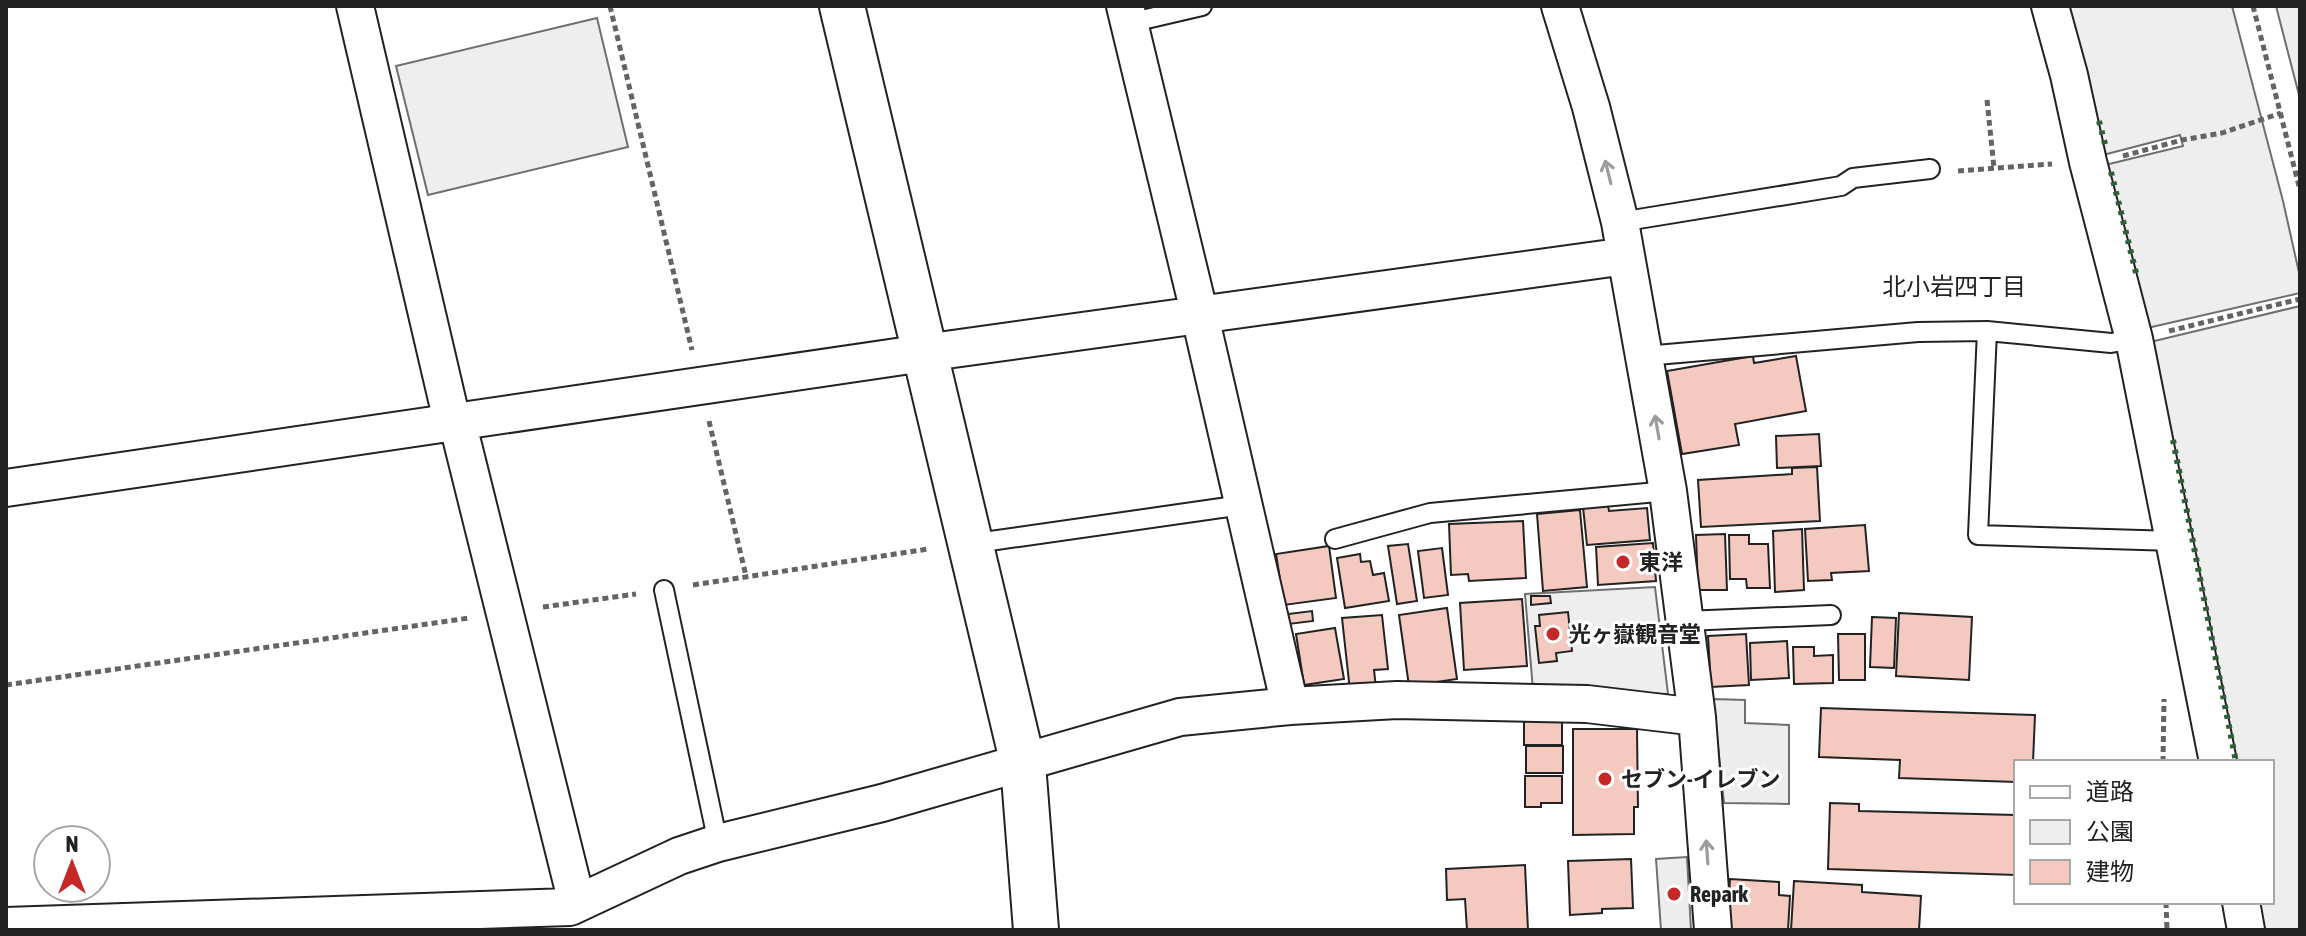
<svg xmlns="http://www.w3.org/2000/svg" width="2306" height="936" viewBox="0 0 2306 936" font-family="'Asap Condensed','Noto Sans JP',sans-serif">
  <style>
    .green { fill: #eee; stroke: #6f6f6f; stroke-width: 2 }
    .parking { fill: #ededed; stroke: #6f6f6f; stroke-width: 2 }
    .building { fill: #f3c9c0; stroke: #222; stroke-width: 2 }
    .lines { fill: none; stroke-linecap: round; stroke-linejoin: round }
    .lane-casing { stroke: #222; stroke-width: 22 }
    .street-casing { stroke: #222; stroke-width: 40 }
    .secondary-casing { stroke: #222; stroke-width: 48 }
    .path { stroke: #646464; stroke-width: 5; stroke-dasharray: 6 4; stroke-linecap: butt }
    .lane { stroke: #fff; stroke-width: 18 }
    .street { stroke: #fff; stroke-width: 36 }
    .secondary { stroke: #fff; stroke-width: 44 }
    .hedge { stroke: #2f5e38; stroke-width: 6; stroke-dasharray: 4 6; stroke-linecap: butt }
    .oneway { stroke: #9c9c9c }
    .poi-dot { fill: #c62828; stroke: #fff; stroke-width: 3 }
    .labels { text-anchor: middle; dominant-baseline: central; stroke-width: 6; stroke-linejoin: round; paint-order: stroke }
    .poi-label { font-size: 22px; font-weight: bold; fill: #222; stroke: #fff; text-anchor: start }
    .neighbourhood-label { font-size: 24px; fill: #222; stroke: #fff }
  </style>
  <rect width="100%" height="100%" fill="#fff"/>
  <path class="green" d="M2061 6H2232L2283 201 2300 277V293L2143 329 2105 165 2183 146 2180 135 2103 155Z
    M2276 6H2300V99Z
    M597 18 628 147 428 195 396 66Z
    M2300 306V930H2256L2252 902H2272V762H2230L2146 343Z
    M1655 587 1668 694 1533 690 1525 594Z"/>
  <path class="parking" d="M1713 699 1745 700V723L1789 725V804L1724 803Z
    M1687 857 1691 930H1661L1656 859Z"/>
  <path class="building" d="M1753 356 1754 363 1796 356 1806 411 1735 424 1739 445 1682 454 1667 371Z
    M1819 434 1821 466 1777 468 1776 436Z
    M1817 467 1820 521 1701 527 1698 480 1792 474V468Z
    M1608 505 1609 511 1647 508 1650 540 1587 545 1583 507Z
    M1580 510 1587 587 1543 591 1537 514Z
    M1523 521 1526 578 1469 581 1468 574 1451 575 1449 524Z
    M1865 525 1869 571 1831 573 1832 580 1808 581 1805 529Z
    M1802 529 1804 590 1775 592 1773 531Z
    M1725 534 1727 590H1698L1696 535Z
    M1729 535H1749V544H1768L1770 588H1747L1746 579H1730Z
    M1653 543 1656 581 1598 585 1596 547Z
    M1408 544 1417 601 1397 604 1388 546Z
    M1329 546 1336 598 1284 605 1276 554Z
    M1442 548 1448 595 1424 598 1418 551Z
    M1360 554 1361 562 1370 561 1373 575 1384 573 1389 601 1345 608 1337 558Z
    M1531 596H1550L1551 603 1531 605Z
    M1522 599 1527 666 1464 670 1460 603Z
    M1447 608 1457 679 1409 686 1399 615Z
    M1312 611 1313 621 1289 624 1288 614Z
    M1568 612 1572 651 1556 653 1557 661 1539 663 1535 626H1540L1539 615Z
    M1899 613 1972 617 1969 680 1896 676Z
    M1382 615 1388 669 1374 670 1376 688 1350 691 1342 618Z
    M1872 617 1896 618 1894 668 1870 667Z
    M1335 628 1344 679 1304 685 1296 634Z
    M1746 634 1749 685 1711 687 1708 636Z
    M1838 634H1865V680H1839Z
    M1787 641 1789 678 1751 680 1750 643Z
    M1793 647H1814V656L1833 655V683L1794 684Z
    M1821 708 2035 715 2033 762H2016V782L1899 778 1900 760 1819 757Z
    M1562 714V745H1524V715Z
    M1573 729H1637L1638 807H1634V834L1573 835Z
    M1526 746H1563V773H1526Z
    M1525 776H1562V803H1541V807H1525Z
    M1830 803 1859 804V811L2016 815V875L1828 869Z
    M1631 859 1633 908 1602 909V913L1570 915 1568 861Z
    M1525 865 1528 930H1467L1465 899 1447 900 1446 869Z
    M1730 879 1779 882V895L1790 896 1788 930H1727Z
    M1794 881 1862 885V892L1921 896 1919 930H1791Z"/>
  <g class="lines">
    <g class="lane-casing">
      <path id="lane" d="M1129 23 1202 6
        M1620 222 1841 186 1853 178 1930 169
        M2134 339 2111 343 1987 331 1978 535 2175 541
        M1645 356 1918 332 1987 331
        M1335 539 1430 513 1668 491
        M969 544 1242 505
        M664 590 718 843
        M1685 621 1831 615"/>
    </g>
    <g class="street-casing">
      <path id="street" d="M355 6 452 421
        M1125 6 1200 316 1290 706
        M1560 6 1591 107 1620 222 1668 491 1697 717 1713 930
        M2050 6 2069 75 2088 162 2134 339 2218 762
        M457 421 577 903
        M6 488 924 353 1626 256
        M2241 902 2246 930
        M6 926 570 907 679 856 718 843 882 803 1180 717 1290 706 1397 700 1587 704 1697 717"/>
    </g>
    <g class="secondary-casing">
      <path id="secondary" d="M842 6 1023 764 1036 930"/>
    </g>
    <path class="path" d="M610 6 692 350
      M2253 6 2300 190
      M1987 100 1994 168
      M2123 156 2182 140 2222 133 2281 113
      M1958 171 2052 164
      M2169 331 2300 299
      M709 421 746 576
      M693 585 928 549
      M543 607 636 594
      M6 685 469 618
      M2163 762 2164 699
      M2166 902 2167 930"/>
    <use href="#lane" class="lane"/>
    <use href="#street" class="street"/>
    <use href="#secondary" class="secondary"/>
    <path class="hedge" d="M2099 121 2106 148
      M2111 172 2137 277
      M2173 440 2236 762"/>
  </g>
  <defs><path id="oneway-shaft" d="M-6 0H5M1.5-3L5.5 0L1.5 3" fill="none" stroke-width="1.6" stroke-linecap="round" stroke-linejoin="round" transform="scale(2)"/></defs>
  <g class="oneway">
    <use href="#oneway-shaft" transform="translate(1608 172) rotate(-104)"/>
    <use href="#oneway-shaft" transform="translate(1657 427) rotate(-100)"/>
    <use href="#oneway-shaft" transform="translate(1707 852) rotate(-94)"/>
  </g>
  <g class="poi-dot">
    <circle cx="1623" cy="562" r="8"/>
    <circle cx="1553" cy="634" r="8"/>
    <circle cx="1605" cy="779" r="8"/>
    <circle cx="1674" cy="894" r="8"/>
  </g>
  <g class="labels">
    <g class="poi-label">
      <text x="1639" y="562">東洋</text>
      <text x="1569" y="634">光ヶ嶽観音堂</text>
      <text x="1621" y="779">セブン-イレブン</text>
      <text x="1690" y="894">Repark</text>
    </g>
    <g class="neighbourhood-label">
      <text x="1954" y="286">北小岩四丁目</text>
    </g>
  </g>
  <rect width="2306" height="936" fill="none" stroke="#222222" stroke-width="16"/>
  <rect x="2014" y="760" width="260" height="144" fill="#ffffff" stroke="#a7a7a7" stroke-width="2"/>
  <rect x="2030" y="786" width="40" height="12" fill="#ffffff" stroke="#a7a7a7" stroke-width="2"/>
  <text x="2086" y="800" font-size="24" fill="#222222">道路</text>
  <rect x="2030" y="820" width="40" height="24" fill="#eeeeee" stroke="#a7a7a7" stroke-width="2"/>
  <text x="2086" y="840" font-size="24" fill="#222222">公園</text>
  <rect x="2030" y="860" width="40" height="24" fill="#f3c9c0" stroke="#a7a7a7" stroke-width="2"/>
  <text x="2086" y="880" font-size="24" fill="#222222">建物</text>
  <g transform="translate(72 864)"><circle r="38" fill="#ffffff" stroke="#a7a7a7" stroke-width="2"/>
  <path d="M0-6L14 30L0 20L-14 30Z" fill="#c62828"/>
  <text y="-12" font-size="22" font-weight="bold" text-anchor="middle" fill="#222222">N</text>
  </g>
</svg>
